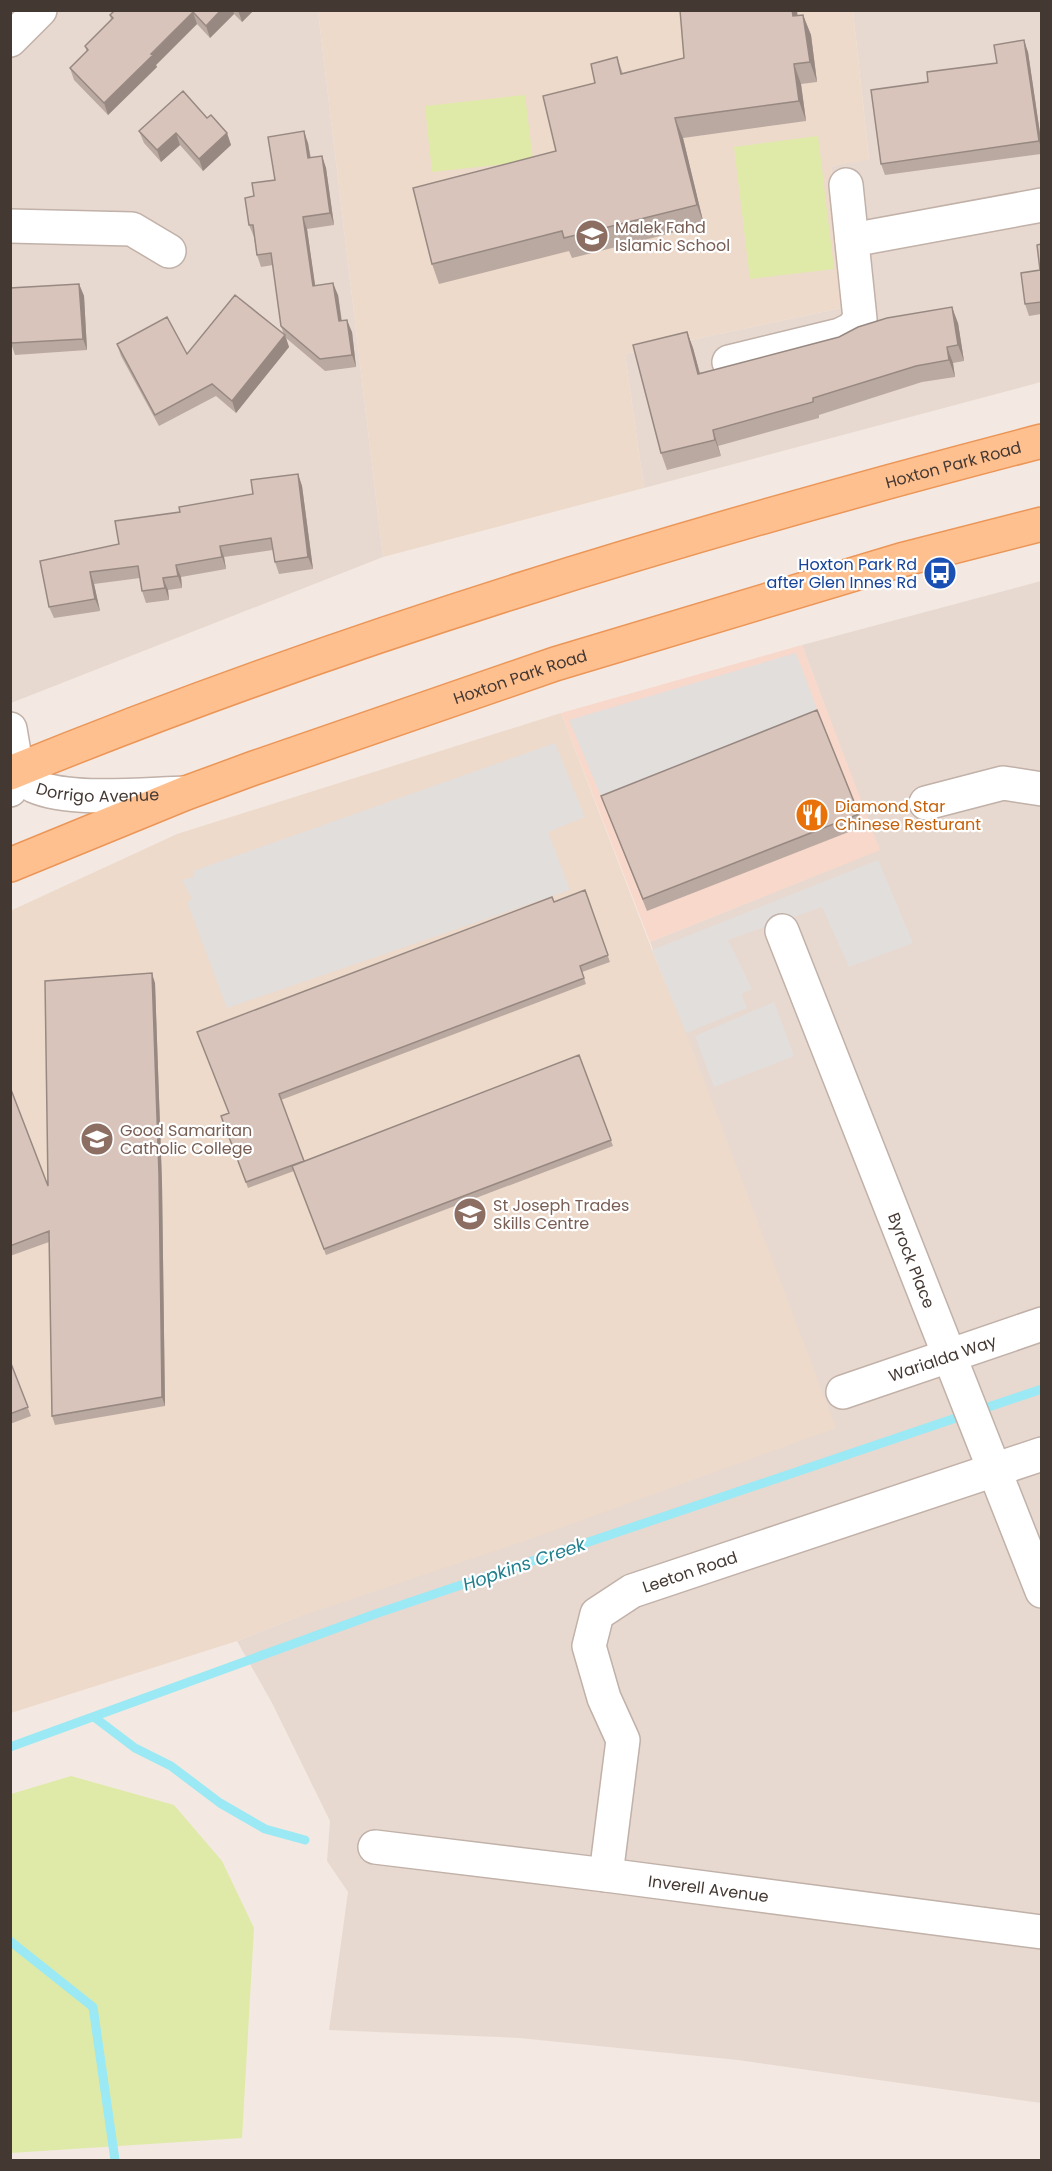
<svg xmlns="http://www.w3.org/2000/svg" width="1052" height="2171" viewBox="0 0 1052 2171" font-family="Poppins,sans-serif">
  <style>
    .residential { fill: #e7d9d0 }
    .commercial { fill: #f7d8cb }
    .education { fill: #eddacb }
    .green { fill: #dfeaa8 }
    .parking { fill: #e2dedc }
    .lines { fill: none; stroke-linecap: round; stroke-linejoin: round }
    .stream { stroke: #9ae9f4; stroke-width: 9 }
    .minor-casing { stroke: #c1b1a8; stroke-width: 36 }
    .major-casing { stroke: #eb9658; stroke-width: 36 }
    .minor { stroke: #fff; stroke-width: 33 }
    .major { stroke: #ffc08f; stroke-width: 33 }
    .wall { fill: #baa9a0 }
    .shaded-wall { fill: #978982 }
    .building { fill: #d8c4ba; stroke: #978982; stroke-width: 1.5 }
    .labels { text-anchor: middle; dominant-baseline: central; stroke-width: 4.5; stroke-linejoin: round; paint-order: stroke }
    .education-label { font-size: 16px; fill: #785e54; stroke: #fff; text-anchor: start }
    .street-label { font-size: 16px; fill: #443833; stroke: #fff }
    .transit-label { font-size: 16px; fill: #164399; stroke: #fff; text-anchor: end }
    .food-label { font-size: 16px; fill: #c56008; stroke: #fff; text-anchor: start }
    .water-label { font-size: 18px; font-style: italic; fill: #217e8d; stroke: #fff }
  </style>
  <rect width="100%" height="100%" fill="#f3e9e2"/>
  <path class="residential" d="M11 11H318L383 557 11 703Z
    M853 11H1041V382L644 488 625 354 846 307 831 166 869 159Z
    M1041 581V2103L738 2060 519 2038 329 2030 348 1892 327 1861 330 1821 272 1703 237 1641 295 1618 717 1117 650 942 879 850 802 645Z"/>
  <path class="commercial" d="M802 645 880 850 650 942 561 713Z"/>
  <path class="education" d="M318 11H853L869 160 831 166 846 307 625 354 644 488 383 557Z
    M561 713 652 950 686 1033 836 1428 524 1541 295 1618 237 1641 11 1713 10 911 177 834Z"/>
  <path class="green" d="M525 95 533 161 432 172 425 106Z
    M818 136 834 269 750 279 734 147Z
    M71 1776 174 1805 222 1861 254 1928 242 2138 11 2153V1794Z"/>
  <path class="parking" d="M796 653 819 714 603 801 569 720Z
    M555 743 585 817 548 832 570 890 227 1008 187 902 192 899 182 880 194 877 193 871Z
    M878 860 913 943 849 967 822 907 728 940 752 989 741 994 747 1008 686 1033 652 950Z
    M774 1002 794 1056 714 1087 695 1036Z"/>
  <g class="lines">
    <path class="stream" d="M94 1717 135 1748 171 1766 220 1803 265 1829 305 1840
      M10 1747 378 1613 1042 1389
      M10 1941 93 2007 115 2160"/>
    <g class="minor-casing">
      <g id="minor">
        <path d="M10 40 40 10"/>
        <path d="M10 226 132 229 169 251"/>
        <path d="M852 240 1042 205"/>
        <path d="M729 362 840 335 852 329 860 319 846 185"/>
        <path d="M10 729 17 770 10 790"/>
        <path id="s1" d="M17 770C22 775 28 783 34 786 70 802 144 794 185 793"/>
        <path d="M926 803 1003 783 1042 789"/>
        <path id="s2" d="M782 931 1042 1591"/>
        <path id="s3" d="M843 1392 1042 1324"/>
        <path id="s4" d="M375 1847 606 1875 1042 1932"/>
        <path id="s5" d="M606 1875 623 1740 604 1698 589 1646 597 1614 632 1591 1042 1454"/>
      </g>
    </g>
    <g class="major-casing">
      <g id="major">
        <path id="s6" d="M10 773C345 636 692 532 1042 441"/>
        <path id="s7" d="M10 865 186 793 254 768 555 664 901 560 1042 524"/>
      </g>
    </g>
    <use href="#minor" class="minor"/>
    <use href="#major" class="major"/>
  </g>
  <path class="wall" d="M115 10H254L242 22 234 14 210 38 197 24 156 65 157 67 108 115 74 80 70 68 87 52 85 46 111 20 110 15Z
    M680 10H797V15H803L811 35 817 82 801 84 806 121 683 138 704 225 572 258 569 251 439 284 432 264 556 151 595 83 617 57 623 74 684 58Z
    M1028 52 1041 140V154L885 175 881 164 928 82 997 63Z
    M207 118 227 133 231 145 203 171 180 145 161 162 144 143 139 131Z
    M308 143 311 158 322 156 326 168 334 225 307 229 315 286 338 295 342 321 352 332 356 367 325 371 286 338 289 347 236 413 216 396 159 426 121 356 117 344 187 354 284 335 281 326 273 265 261 267 257 255 254 237 249 225 254 196 275 180Z
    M1041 244V314L1029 316 1025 304 1040 270Z
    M79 284 84 296 87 350 15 355 11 343Z
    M958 323 964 361 953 363 955 377 922 382 819 415V418L718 446 721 456 667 470 661 453 687 332 693 348 700 373Z
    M298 474 302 486 313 569 279 574 275 562 273 550 224 557 226 569 181 577 182 588 168 590 169 600 146 603 142 591 140 578 94 584 100 611 54 618 49 607 119 544 180 512 253 494Z
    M601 796 859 814 864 826 647 911Z
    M585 890 610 962 582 972 586 984 281 1100 304 1161 579 1055 613 1146 326 1255 294 1171 248 1188 221 1116 229 1113 554 902Z
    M155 983 162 1183 165 1406 55 1425 52 1416 49 1242 10 1256V1087L48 1186Z
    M10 1361 31 1416 10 1424Z"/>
  <path class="shaded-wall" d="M221 10H233L234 14 210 38 206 26Z
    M238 10H254L242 22Z
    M792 10H797L800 36 793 16Z
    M193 12 197 24 156 65 157 67 108 115 104 103Z
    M803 15 811 35 817 82 810 62Z
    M1024 40 1028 52 1041 140V148L1039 141Z
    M794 64 801 84 806 121 799 101Z
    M675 118 683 138 704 225 697 205Z
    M304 131 308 143 312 170 308 158Z
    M176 133 180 145 161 162 157 150Z
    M227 133 231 145 203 171 199 159Z
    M322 156 326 168 334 225 330 213Z
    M303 217 307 229 317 298 313 286Z
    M333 283 338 295 343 333 339 321Z
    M79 284 84 296 87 350 83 339Z
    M952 307 958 323 964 361 958 345Z
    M347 320 352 332 356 367 352 355Z
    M687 332 693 348 704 390 698 374Z
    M285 335 289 347 236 413 232 401Z
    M947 347 953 363 955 377 949 360Z
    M713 430 718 446 721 456 715 440Z
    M298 474 302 486 313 569 308 557Z
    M220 546 224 557 226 569 222 557Z
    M176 565 181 577 182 588 178 576Z
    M90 572 94 584 100 611 95 599Z
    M163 578 168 590 169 600 165 588Z
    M152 973 155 983 162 1183 165 1406 162 1397Z"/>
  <path class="building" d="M115 10H221L206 26 193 12 151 54 153 55 104 103 70 68 88 50 85 46 113 18 110 15Z
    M680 10H792L793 16 803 15 810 62 794 64 799 101 675 118 697 205 564 238 562 231 432 264 413 188 556 151 543 96 595 83 591 64 617 57 621 74 684 58Z
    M1024 40 1039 141 881 164 871 90 928 82 927 72 997 63 994 45Z
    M183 91 207 118 211 115 227 133 199 159 176 133 157 150 139 131Z
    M304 131 308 158 322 156 330 213 303 217 313 286 333 283 339 321 347 320 352 355 320 359 281 326 271 253 257 255 253 225H249L245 198 254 196 252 183 275 180 268 137Z
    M1041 244V309V302L1025 304 1021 273 1040 270 1037 245Z
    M79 284 83 339 11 343 10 288Z
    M235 295 285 335 232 401 212 384 155 415 117 344 167 317 187 354Z
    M952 307 958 345 947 347 949 360 916 366 813 398V402L713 430 715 440 661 453 633 345 687 332 698 374 839 337 858 327 887 318Z
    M298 474 308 557 275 562 271 538 220 546 222 557 176 565 178 576 163 578 165 588 142 591 138 566 90 572 95 599 49 607 40 561 119 544 115 521 180 512 179 507 253 494 251 480Z
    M817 710 859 814 643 899 601 796Z
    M585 890 608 955 580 966 584 978 279 1094 304 1161 246 1182 221 1116 229 1113 197 1032 552 897 554 902Z
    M152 973 159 1174 162 1397 52 1416 49 1231 10 1246V1087L48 1186 45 981Z
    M579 1055 611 1140 324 1249 292 1166Z
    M10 1361 28 1407 10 1414Z"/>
  <defs>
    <g id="school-disc" transform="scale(1.725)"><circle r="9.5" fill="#8d6e63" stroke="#fff"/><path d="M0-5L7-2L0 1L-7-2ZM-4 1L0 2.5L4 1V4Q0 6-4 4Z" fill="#fff"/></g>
    <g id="bus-disc" transform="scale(1.725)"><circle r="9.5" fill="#1a4fb4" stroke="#fff"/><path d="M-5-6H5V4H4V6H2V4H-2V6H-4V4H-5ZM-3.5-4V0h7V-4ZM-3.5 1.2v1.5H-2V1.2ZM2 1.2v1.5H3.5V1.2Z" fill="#fff"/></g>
    <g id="restaurant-disc" transform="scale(1.725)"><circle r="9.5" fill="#e8710a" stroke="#fff"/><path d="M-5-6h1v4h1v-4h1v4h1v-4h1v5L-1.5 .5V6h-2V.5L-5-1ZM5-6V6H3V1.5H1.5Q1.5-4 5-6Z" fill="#fff"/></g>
  </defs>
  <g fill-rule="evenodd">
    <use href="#school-disc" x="592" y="236"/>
    <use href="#bus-disc" x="940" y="573"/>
    <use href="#restaurant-disc" x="812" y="815"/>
    <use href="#school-disc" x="97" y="1139"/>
    <use href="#school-disc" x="470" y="1214"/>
  </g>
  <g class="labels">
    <g class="education-label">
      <text x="615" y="227">Malek Fahd<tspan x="615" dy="18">Islamic School</tspan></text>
      <text x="120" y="1130">Good Samaritan<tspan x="120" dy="18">Catholic College</tspan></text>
      <text x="493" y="1205">St Joseph Trades<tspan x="493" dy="18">Skills Centre</tspan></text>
    </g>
    <g class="street-label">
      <text stroke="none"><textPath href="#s6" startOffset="993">Hoxton Park Road</textPath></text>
      <text stroke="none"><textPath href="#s7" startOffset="544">Hoxton Park Road</textPath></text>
      <text stroke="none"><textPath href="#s1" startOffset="88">Dorrigo Avenue</textPath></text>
      <text stroke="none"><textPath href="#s2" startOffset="354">Byrock Place</textPath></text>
      <text stroke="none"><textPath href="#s3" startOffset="105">Warialda Way</textPath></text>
      <text stroke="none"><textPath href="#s5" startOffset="372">Leeton Road</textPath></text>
      <text stroke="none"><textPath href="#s4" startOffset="336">Inverell Avenue</textPath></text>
    </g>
    <g class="transit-label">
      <text x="917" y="564">Hoxton Park Rd<tspan x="917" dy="18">after Glen Innes Rd</tspan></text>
    </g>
    <g class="food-label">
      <text x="835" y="806">Diamond Star<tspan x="835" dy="18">Chinese Resturant</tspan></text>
    </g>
    <g class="water-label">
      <text transform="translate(524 1564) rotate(-19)">Hopkins Creek</text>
    </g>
  </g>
  <rect width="1052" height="2171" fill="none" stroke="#443833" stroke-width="24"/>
</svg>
